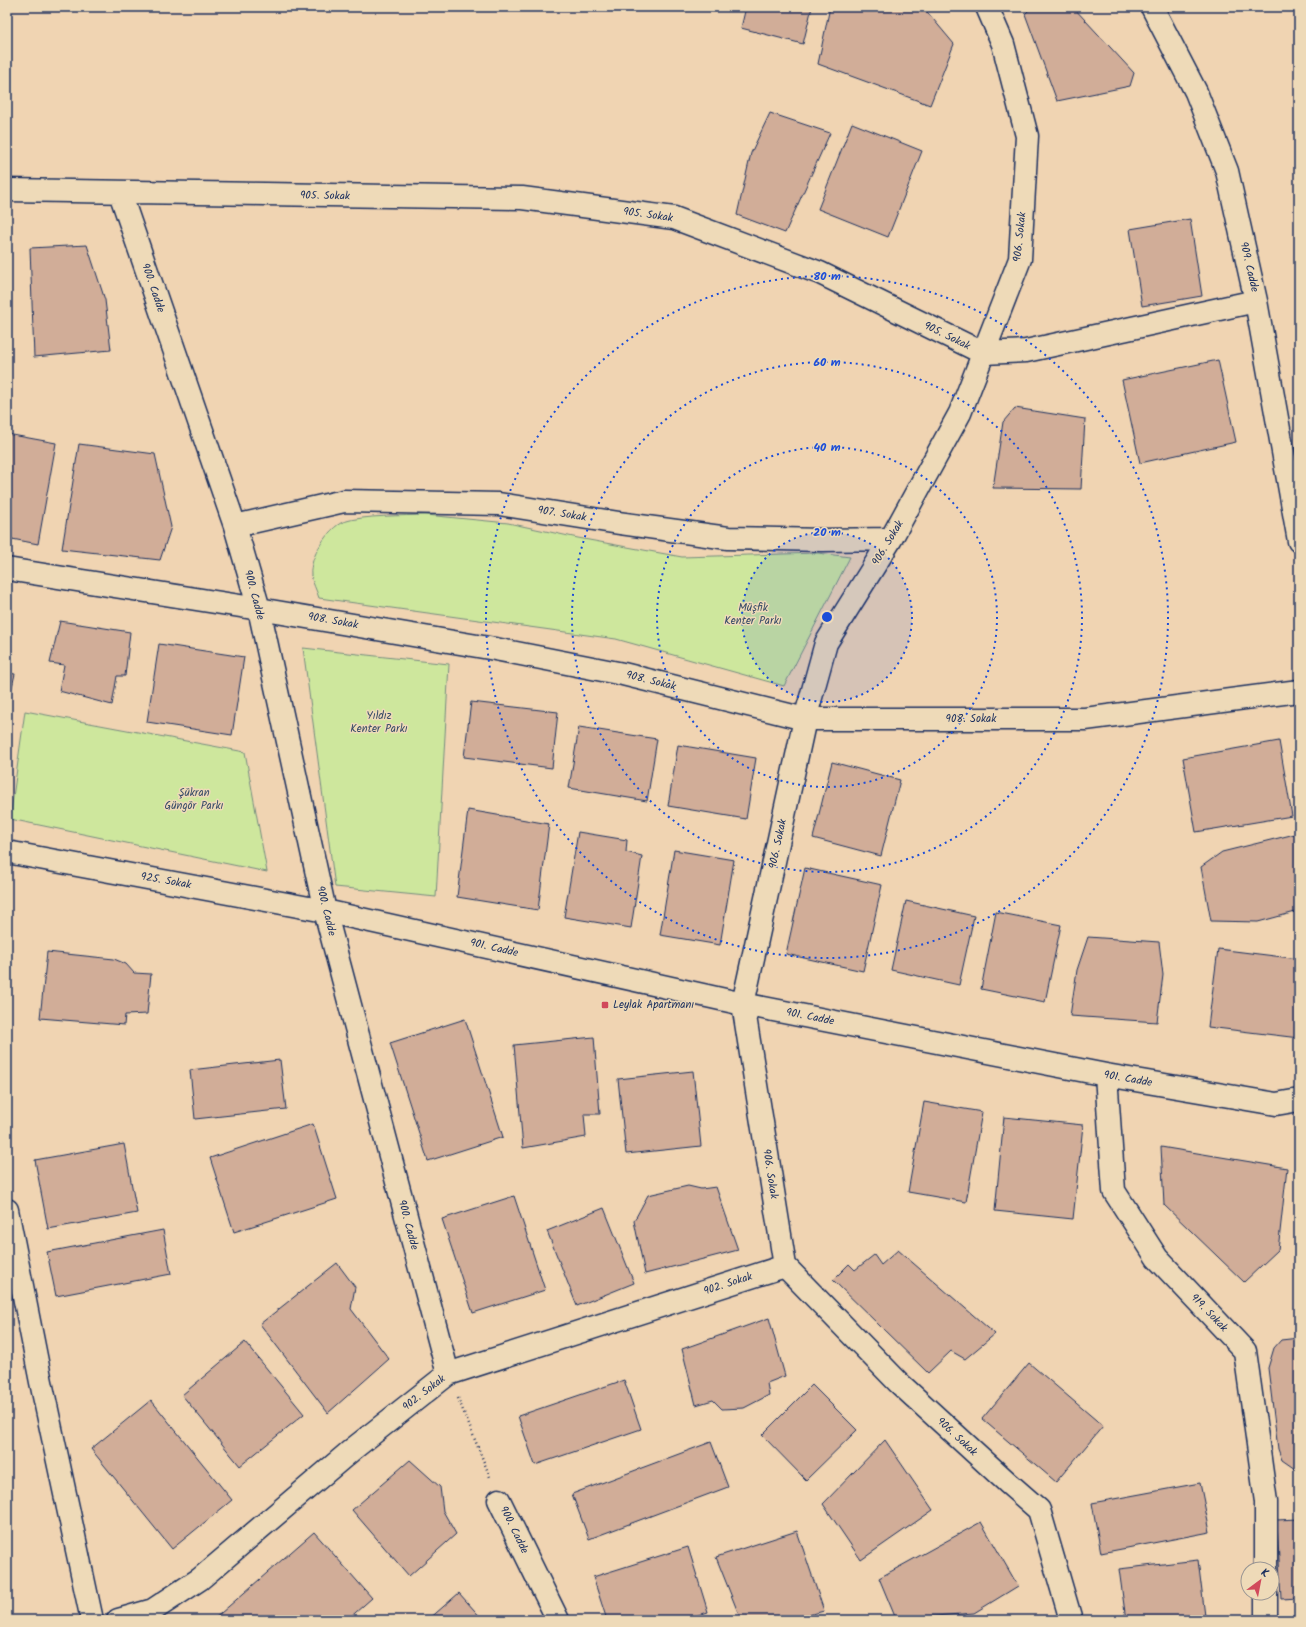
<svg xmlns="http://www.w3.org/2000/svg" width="1306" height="1627" viewBox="0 0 1306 1627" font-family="Kalam,sans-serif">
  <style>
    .green { fill: #cee79d; stroke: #748b7e }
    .building { fill: #d1ad98; stroke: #1b2f5e }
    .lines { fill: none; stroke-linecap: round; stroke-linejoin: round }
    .minor-casing { stroke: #1b2f5e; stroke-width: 25 }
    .path { stroke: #1b2f5e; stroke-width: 2.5; stroke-dasharray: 1 3; stroke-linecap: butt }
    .minor { stroke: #eedab8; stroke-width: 22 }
    .ring { fill: none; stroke: #1d4ed8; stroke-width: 2; stroke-dasharray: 2 4 }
    .poi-dot { fill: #d1495b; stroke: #eedab8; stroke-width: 1.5 }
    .labels { text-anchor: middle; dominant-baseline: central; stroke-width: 3; stroke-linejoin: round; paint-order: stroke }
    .street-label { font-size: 11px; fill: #1b2f5e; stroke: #eedab8 }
    .park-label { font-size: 11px; fill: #364b67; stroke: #eedab8 }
    .poi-label { font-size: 11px; fill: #1b2f5e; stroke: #eedab8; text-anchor: start }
    .centre { fill: #1d4ed8; stroke: #eedab8; stroke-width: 2 }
    .ring-label { font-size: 12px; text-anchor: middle; font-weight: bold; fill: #1d4ed8; stroke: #eedab8; stroke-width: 3; stroke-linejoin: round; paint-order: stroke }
  </style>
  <rect width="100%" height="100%" fill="#f0d4b2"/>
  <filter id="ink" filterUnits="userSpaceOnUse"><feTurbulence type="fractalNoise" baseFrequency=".025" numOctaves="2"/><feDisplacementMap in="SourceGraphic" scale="8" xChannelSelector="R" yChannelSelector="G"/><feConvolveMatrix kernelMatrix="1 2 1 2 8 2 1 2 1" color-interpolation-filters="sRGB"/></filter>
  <g filter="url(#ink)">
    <path class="green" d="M426 515 508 523 578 538 682 557 818 553 850 557 784 686 616 639 319 598C317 591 312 582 311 575 309 558 328 528 343 522 364 515 403 516 426 515Z
      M303 648 449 664 436 897 335 887Z
      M25 711 245 752 267 872 10 819Z"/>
    <path class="building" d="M746 7H812L803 44 741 28Z
      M830 7H921L928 13 954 44 930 105 818 64Z
      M1032 7H1073L1134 73 1130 86 1057 101 1025 14Z
      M770 113 830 133 785 233 737 215 751 153Z
      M852 123 922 151 888 237 818 209Z
      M1190 219 1202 296 1142 306 1130 229Z
      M87 245 105 300 111 350 34 357 30 248Z
      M1218 360 1236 442 1140 463 1122 380Z
      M1015 408 1085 419 1081 489 993 488 1003 422Z
      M7 434 56 443 38 544 7 538Z
      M79 444 155 454 171 527 160 560 62 549Z
      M60 621 130 632 125 676H117L112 705 59 691 64 665 50 663Z
      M159 644 244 657 232 735 147 722Z
      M7 673 15 674 7 709Z
      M471 702 558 712 552 768 464 757Z
      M579 727 657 739 647 801 569 788Z
      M1279 741 1292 816 1196 832 1183 758Z
      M678 745 756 758 746 819 668 806Z
      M832 762 900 780 881 856 813 838Z
      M468 810 549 824 538 910 457 897Z
      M578 832 627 840 626 852 642 856 631 928 564 917Z
      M1299 833V911L1258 922 1211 921 1201 867 1222 852Z
      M674 850 734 860 720 945 660 935Z
      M805 868 882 885 863 971 786 954Z
      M906 901 974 916 959 985 891 970Z
      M996 912 1061 925 1045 1002 981 989Z
      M1088 937 1159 942 1163 975 1157 1022 1070 1016 1077 970Z
      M1218 949 1299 959V1038L1208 1027Z
      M47 952 114 959 126 964 134 973 151 974 147 1014 125 1015 124 1025 40 1018Z
      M465 1019 503 1137 428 1161 390 1043Z
      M594 1037 600 1114H584L586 1137 523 1148 514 1045Z
      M280 1060 286 1109 195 1119 190 1070Z
      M693 1071 701 1146 626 1154 618 1079Z
      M924 1102 982 1112 966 1202 908 1192Z
      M1004 1117 1083 1125 1073 1219 995 1211Z
      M313 1124 337 1199 234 1232 210 1158Z
      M124 1144 137 1213 48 1229 35 1160Z
      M1161 1147 1287 1168 1278 1250 1244 1282 1164 1205Z
      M688 1186 701 1189 716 1187 738 1250 645 1274 634 1221 648 1195Z
      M514 1196 545 1290 473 1313 442 1219Z
      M604 1208 634 1283 577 1306 547 1231Z
      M163 1230 171 1274 56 1296 47 1252Z
      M898 1250 995 1334 965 1359 951 1351 928 1373 833 1280 849 1264 855 1270 874 1255 881 1265Z
      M337 1263 355 1287 351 1309 389 1359 328 1413 260 1324Z
      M769 1318 785 1376 767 1383 769 1395 744 1408 722 1409 713 1400 696 1405 682 1349Z
      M1299 1338V1468L1295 1469 1282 1460 1278 1449 1268 1368 1274 1348 1281 1340Z
      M245 1342 304 1414 240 1466 182 1395Z
      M1029 1363 1103 1426 1056 1482 982 1419Z
      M624 1380 641 1429 535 1465 518 1416Z
      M812 1385 857 1430 806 1480 762 1435Z
      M151 1400 232 1500 172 1549 91 1449Z
      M885 1440 933 1510 861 1560 823 1504Z
      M711 1442 728 1487 589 1539 572 1494Z
      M410 1460 440 1487 443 1511 456 1534 409 1576 352 1510Z
      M1200 1483 1210 1532 1101 1553 1092 1503Z
      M1299 1519V1598L1281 1599 1277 1520Z
      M981 1522 1018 1586 974 1613 896 1619 879 1578Z
      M797 1531 824 1611 790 1620H741L716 1557Z
      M314 1532 372 1598 347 1620H213Z
      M688 1547 708 1612 683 1620H607L593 1577Z
      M1198 1560 1205 1616 1171 1620H1126L1119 1569Z
      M459 1593 483 1620H428Z"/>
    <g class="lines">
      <g class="minor-casing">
        <path id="minor" d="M987 7 1003 44 1027 136 1020 259 960 413 891 539 826 643 805 719 743 1004 785 1266 899 1383 1007 1482 1039 1510 1071 1620
          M1152 7 1196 92 1227 171 1256 301 1299 541
          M7 190 522 198 674 218 820 273 983 353 1026 351 1256 301
          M120 193 235 526 259 609 325 911 448 1374
          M235 526 344 501 499 504 619 523 728 538 822 540 891 539
          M7 569 259 609 495 649 623 674 805 719H1085L1299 691
          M7 852 325 911 743 1004 1106 1075 1276 1104 1299 1100
          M1106 1075 1114 1191 1157 1258 1245 1351 1266 1502V1569
          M7 1210 41 1382 92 1620
          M499 1500 558 1620
          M118 1620 153 1610 200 1579 353 1449 448 1374 785 1266
          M1266 1620V1593"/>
      </g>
      <path class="path" d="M458 1398 490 1477"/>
      <use href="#minor" class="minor"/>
    </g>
  </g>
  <circle cx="827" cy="617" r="85" fill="#1d4ed8" fill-opacity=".12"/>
  <g class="ring">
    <circle cx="827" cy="617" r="85"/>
    <circle cx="827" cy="617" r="170"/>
    <circle cx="827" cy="617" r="255"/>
    <circle cx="827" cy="617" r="341"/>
  </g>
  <rect class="poi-dot" x="601" y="1001" width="8" height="8" rx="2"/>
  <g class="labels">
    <g class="street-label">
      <text transform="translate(325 196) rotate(1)">905. Sokak</text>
      <text transform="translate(648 215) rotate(8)">905. Sokak</text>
      <text transform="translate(1020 237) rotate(-84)">906. Sokak</text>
      <text transform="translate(1249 267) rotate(77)">909. Cadde</text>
      <text transform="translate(153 288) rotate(71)">900. Cadde</text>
      <text transform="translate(947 336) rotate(26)">905. Sokak</text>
      <text transform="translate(562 514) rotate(9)">907. Sokak</text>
      <text transform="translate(888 543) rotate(-59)">906. Sokak</text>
      <text transform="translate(254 595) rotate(75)">900. Cadde</text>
      <text transform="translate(333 621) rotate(10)">908. Sokak</text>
      <text transform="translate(651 681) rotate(14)">908. Sokak</text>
      <text x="971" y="719">908. Sokak</text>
      <text transform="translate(778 844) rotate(-78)">906. Sokak</text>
      <text transform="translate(166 881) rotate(10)">925. Sokak</text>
      <text transform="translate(326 911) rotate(76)">900. Cadde</text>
      <text transform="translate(494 948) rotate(13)">901. Cadde</text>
      <text transform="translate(810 1017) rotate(11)">901. Cadde</text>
      <text transform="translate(1128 1079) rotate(10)">901. Cadde</text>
      <text transform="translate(770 1174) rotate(81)">906. Sokak</text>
      <text transform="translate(408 1225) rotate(75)">900. Cadde</text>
      <text transform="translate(728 1284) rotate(-18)">902. Sokak</text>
      <text transform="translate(1209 1313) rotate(46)">919. Sokak</text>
      <text transform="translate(424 1393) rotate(-38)">902. Sokak</text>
      <text transform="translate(957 1437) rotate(43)">906. Sokak</text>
      <text transform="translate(514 1530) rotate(64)">900. Cadde</text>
    </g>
    <g class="park-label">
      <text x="753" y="608">Müşfik<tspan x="753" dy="13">Kenter Parkı</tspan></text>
      <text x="379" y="716">Yıldız<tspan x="379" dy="13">Kenter Parkı</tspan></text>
      <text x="194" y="793">Şükran<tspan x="194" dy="13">Güngör Parkı</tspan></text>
    </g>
    <g class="poi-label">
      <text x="613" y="1005">Leylak Apartmanı</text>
    </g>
  </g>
  <circle cx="827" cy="617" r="6" class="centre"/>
  <g class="ring-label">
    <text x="827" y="280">80 m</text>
    <text x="827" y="366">60 m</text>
    <text x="827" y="451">40 m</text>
    <text x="827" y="536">20 m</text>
  </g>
  <rect width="1306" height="1627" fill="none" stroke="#eedab8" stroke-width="24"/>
  <rect x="12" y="12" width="1282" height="1603" fill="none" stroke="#1b2f5e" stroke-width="1.5" filter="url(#ink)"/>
  <g transform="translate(1260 1581) rotate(32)"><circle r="19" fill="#eedab8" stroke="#9a9694"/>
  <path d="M0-3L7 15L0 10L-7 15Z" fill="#d1495b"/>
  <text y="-6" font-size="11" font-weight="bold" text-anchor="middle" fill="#1b2f5e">K</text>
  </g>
</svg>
